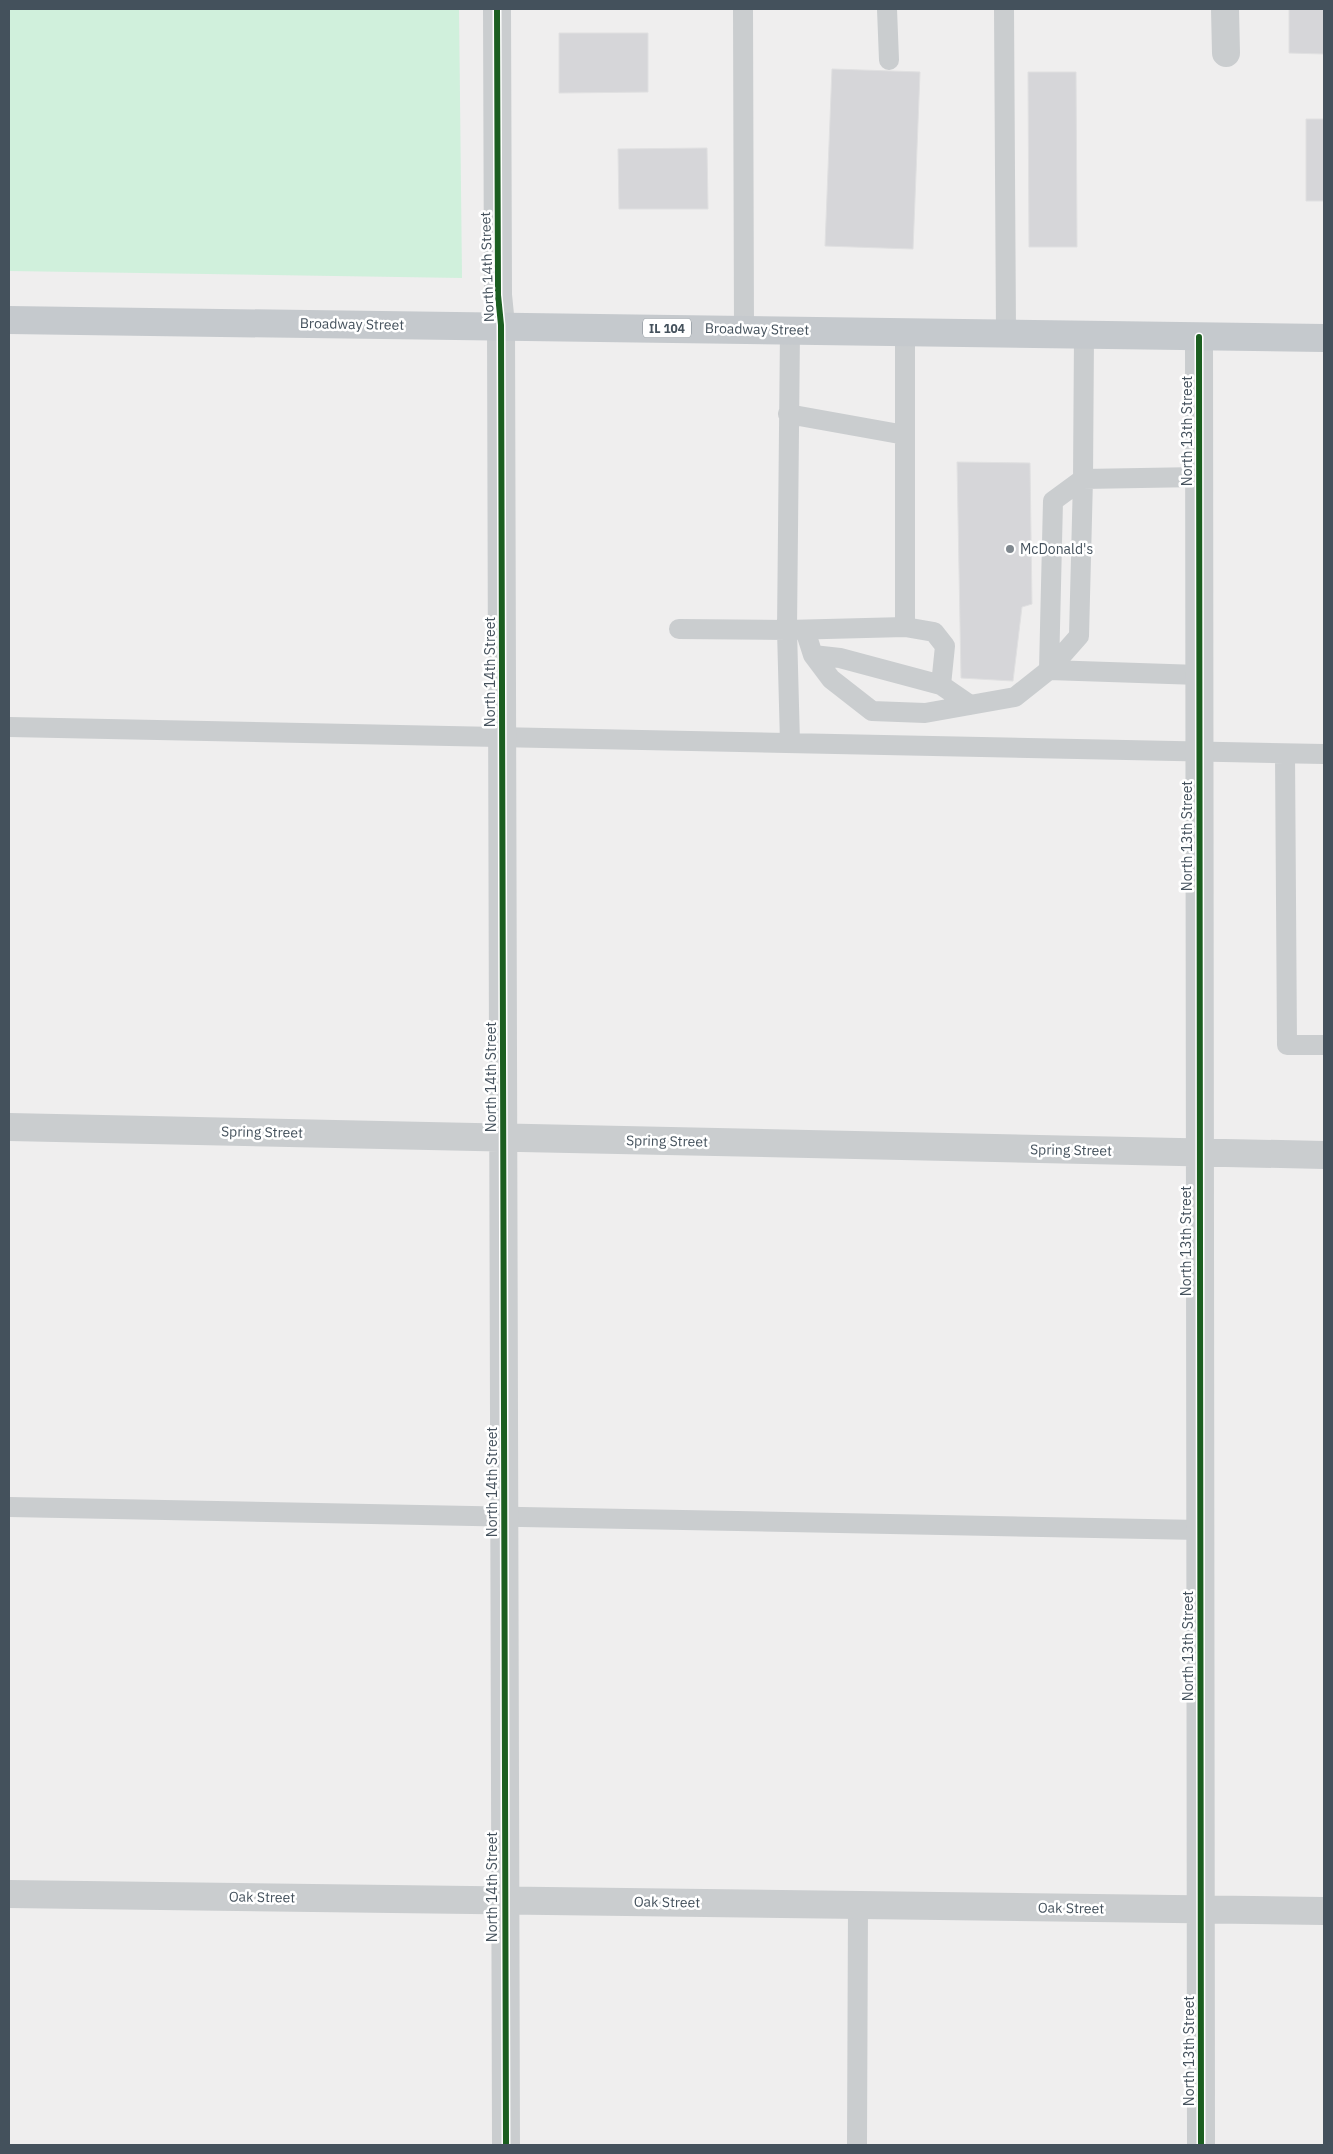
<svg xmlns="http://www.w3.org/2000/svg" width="1333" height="2154" viewBox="0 0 1333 2154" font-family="'IBM Plex Sans',sans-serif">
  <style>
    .green { fill: #d0f0dc }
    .building { fill: #d6d6d9; stroke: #e0e0e1 }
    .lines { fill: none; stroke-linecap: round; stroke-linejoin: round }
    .service { stroke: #cacdcf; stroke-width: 20 }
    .minor { stroke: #cacdcf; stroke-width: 28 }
    .primary { stroke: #c5c9cd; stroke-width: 28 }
    .cycleway-casing { stroke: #fff; stroke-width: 9 }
    .cycleway { stroke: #1b5e20; stroke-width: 6 }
    .poi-dot { fill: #80888f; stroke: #fff; stroke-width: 2 }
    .labels { text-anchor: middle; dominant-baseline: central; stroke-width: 5; stroke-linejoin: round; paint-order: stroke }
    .shield { fill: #fff; stroke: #7c858d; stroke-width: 1 }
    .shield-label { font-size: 12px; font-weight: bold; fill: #44515c }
    .street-label { font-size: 14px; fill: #44515c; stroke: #fff }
    .poi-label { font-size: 14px; fill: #44515c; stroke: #fff; text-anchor: start }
  </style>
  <rect width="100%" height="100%" fill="#efeeee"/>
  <path class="green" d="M9 9H459L462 278 9 271Z"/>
  <path class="building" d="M1289 9H1324V54L1289 53Z
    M559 33H648V92L559 93Z
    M832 69 920 72 913 249 825 246Z
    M1028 72H1076L1077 247H1029Z
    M1306 119H1324V201H1306Z
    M707 148 708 209H619L618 149Z
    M957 462 1030 463 1032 604 1022 607 1013 681 961 678Z"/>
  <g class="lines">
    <path class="service" d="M743 9 744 329
      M887 9 889 60
      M1004 9 1006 333
      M790 330 787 630 790 743
      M788 414 905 435
      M1199 477 1083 479 1079 636 1049 670 1199 675
      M905 627 934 632 945 646 941 685
      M679 629 787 630 905 627V332
      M805 630 813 655 831 679 872 711 925 713 1015 697 1049 670 1053 501 1083 479 1084 335
      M813 655 840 658 941 685 970 705
      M9 727 1324 754
      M1285 754 1287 1045H1324
      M9 1507 1200 1530
      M857 2145 858 1905"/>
    <path class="minor" d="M497 9 498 295 501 325 506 2145
      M1225 9 1226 53
      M1199 337 1201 2145
      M9 1127 1324 1155
      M9 1894 1324 1911"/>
    <path class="primary" d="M9 320 1324 338"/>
    <g class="cycleway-casing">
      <path id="cycleway" d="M497 9 498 295 501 325 506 2145
        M1199 337 1201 2145"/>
    </g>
    <use href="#cycleway" class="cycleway"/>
  </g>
  <circle class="poi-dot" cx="1010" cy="549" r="5"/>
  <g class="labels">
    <rect class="shield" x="643" y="318.5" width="48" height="19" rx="4"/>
    <g class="shield-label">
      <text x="667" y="328">IL 104</text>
    </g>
    <g class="street-label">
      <text transform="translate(487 267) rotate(-92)">North 14th Street</text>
      <text transform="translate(352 324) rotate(1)">Broadway Street</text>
      <text transform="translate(757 329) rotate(1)">Broadway Street</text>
      <text transform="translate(1187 431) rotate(-90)">North 13th Street</text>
      <text transform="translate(490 672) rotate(-90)">North 14th Street</text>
      <text transform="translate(1187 836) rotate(-90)">North 13th Street</text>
      <text transform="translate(491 1077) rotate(-90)">North 14th Street</text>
      <text transform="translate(262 1132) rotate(1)">Spring Street</text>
      <text transform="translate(667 1141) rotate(1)">Spring Street</text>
      <text transform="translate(1071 1150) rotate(1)">Spring Street</text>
      <text transform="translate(1186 1241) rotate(-90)">North 13th Street</text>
      <text transform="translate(492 1482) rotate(-90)">North 14th Street</text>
      <text transform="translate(1188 1646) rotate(-90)">North 13th Street</text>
      <text transform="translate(492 1887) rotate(-90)">North 14th Street</text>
      <text transform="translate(262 1897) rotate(1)">Oak Street</text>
      <text transform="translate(667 1902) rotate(1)">Oak Street</text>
      <text transform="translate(1071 1908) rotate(1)">Oak Street</text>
      <text transform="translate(1189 2051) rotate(-90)">North 13th Street</text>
    </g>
    <g class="poi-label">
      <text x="1020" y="549">McDonald's</text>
    </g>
  </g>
  <rect width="1333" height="2154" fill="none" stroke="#44515c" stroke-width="20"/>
</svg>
